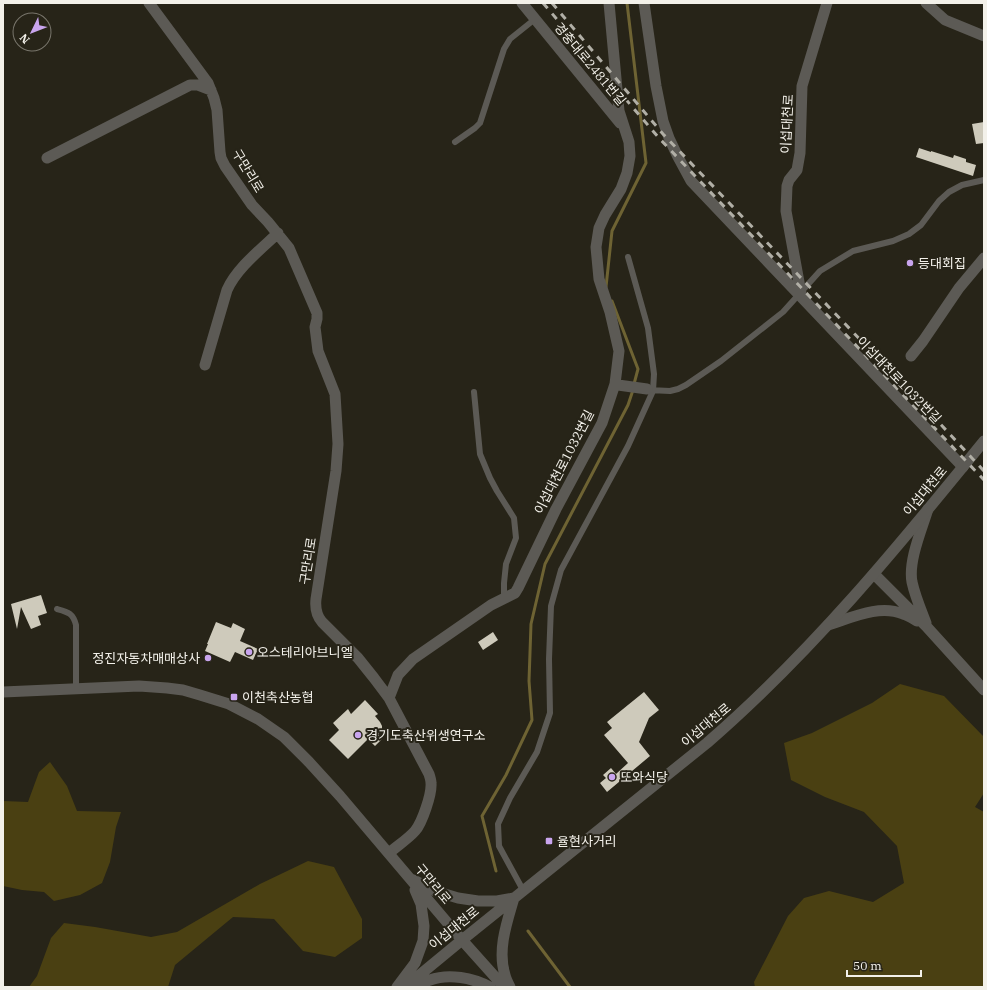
<svg xmlns="http://www.w3.org/2000/svg" width="987" height="990" viewBox="0 0 987 990" font-family="'IBM Plex Serif','Noto Sans KR',serif">
  <style>
    .green { fill: #4a4012 }
    .lines { fill: none; stroke-linecap: round; stroke-linejoin: round }
    .stream { stroke: #6e6333; stroke-width: 3 }
    .building { fill: #cecabb }
    .service { stroke: #5c5a55; stroke-width: 6 }
    .minor { stroke: #5c5a55; stroke-width: 11 }
    .tertiary { stroke: #5c5a55; stroke-width: 11 }
    .rail { stroke: #b1afa6; stroke-width: 3; stroke-dasharray: 7 7; stroke-linecap: butt }
    .poi-dot { fill: #c9a5ee; stroke: #272418; stroke-width: 1.5 }
    .labels { text-anchor: middle; dominant-baseline: central; stroke-width: 4; stroke-linejoin: round; paint-order: stroke }
    .street-label { font-size: 13px; fill: #f3f1ea; stroke: #272418 }
    .poi-label { font-size: 13px; fill: #f3f1ea; stroke: #272418; text-anchor: start }
  </style>
  <rect width="100%" height="100%" fill="#272418"/>
  <path class="green" d="M900 684 944 696 984 737V793L975 807 984 812V987H755L754 982 788 916 804 898 829 891 873 902 904 883 897 846 864 812 825 797 791 780 784 743 812 733 872 703Z
    M50 762 67 786 77 811 121 812 116 827 110 862 102 883 80 895 54 901 44 892 22 890 3 886V801L28 802 39 772Z
    M308 861 334 867 362 919V938L335 957 303 951 274 919 233 917 175 965 168 987H29L37 976 51 938 64 923 95 927 151 937 177 932 260 884Z"/>
  <g class="lines">
    <path class="stream" d="M606 287 612 231 646 163 627 3
      M612 301 638 369 634 384
      M496 871 482 816 506 775 532 720 529 681 531 624 545 564 628 405 633 390
      M528 931 570 987"/>
  </g>
  <path class="building" d="M984 122V143L976 144 972 124Z
    M919 148 931 152V151L953 158 954 155 966 159V162L976 165 973 176 916 157Z
    M41 595 47 613 38 616 41 625 31 629 21 607 17 629 11 604Z
    M216 622 231 628 233 623 245 629 240 641 258 649 253 660 235 652 230 662 205 651 208 644H207Z
    M493 632 498 640 483 650 478 642Z
    M644 692 659 710 649 718 639 742 650 756 607 792 600 783 606 778 603 775 611 768 616 774 628 763 604 735 612 728 607 722Z
    M365 700 378 714 375 716 380 722 382 726V731L378 734 382 739 375 746 368 739 348 759 329 740 339 730 333 723 348 709 351 714Z"/>
  <g class="lines">
    <path class="service" d="M455 142 475 128 480 123 504 49 510 39 535 19
      M649 390 670 391 678 389 686 385 721 361 783 312 820 271 853 251 893 241 909 234 921 225 939 201 949 192 962 185 984 180
      M474 392 480 454 490 478 497 491 514 518 516 538 506 564 504 583V598
      M57 609C68 612 73 613 76 625V689
      M523 890 499 846 498 824 510 798 537 752 550 713 549 659 551 606 561 570 628 446 653 391 654 374 648 328 628 257"/>
    <path class="minor" d="M149 3 208 83 214 98 217 110 220 152 221 158 225 166 252 205 268 222 289 248 317 313V319L315 327 318 351 335 394 338 444 336 471 316 599C315 608 316 615 322 622L358 658 374 678 389 698 429 774C430 777 431 780 431 783 432 794 422 823 415 831 408 839 397 846 389 853
      M522 3 620 123
      M644 3 656 86 663 121 669 138 678 157 691 181 963 467
      M926 3 945 20 984 36
      M47 158 190 85H198L211 90
      M801 293 786 211 787 186 789 180 797 170 800 153 802 86 827 3
      M911 356 923 341 959 288 984 258
      M205 365 227 290C237 268 260 250 278 233
      M618 385 647 389
      M874 574 926 626 984 690
      M926 623C921 610 915 596 912 582 908 561 922 529 928 509
      M828 625C851 618 879 604 903 614 908 615 912 618 917 621
      M389 698 398 675 413 659 491 605 515 593 518 588 556 509 602 423 615 384 619 351 610 312 599 279 596 247 599 228 605 215 621 189 627 173 630 156 629 142 619 111 609 3"/>
    <path class="tertiary" d="M3 692 139 686 167 688 183 690 200 695 229 704 258 719 284 737 309 762 340 796 462 940 504 987
      M414 880 435 891 458 898 478 901H497L514 898C507 922 497 950 505 975 506 979 508 983 510 987
      M397 987 415 963 423 941 424 926 421 904 415 890
      M405 987 462 940 707 743C811 653 898 547 984 441
      M416 987C421 985 425 981 430 980 449 973 473 978 490 987"/>
    <path class="rail" d="M543 3 659 138 984 480
      M552 3 663 134 919 401 984 471"/>
  </g>
  <g class="poi-dot">
    <circle cx="910" cy="263" r="4"/>
    <circle cx="249" cy="652" r="4"/>
    <circle cx="208" cy="658" r="4"/>
    <rect x="230" y="693" width="8" height="8" rx="2"/>
    <circle cx="358" cy="735" r="4"/>
    <circle cx="612" cy="777" r="4"/>
    <rect x="545" y="837" width="8" height="8" rx="2"/>
  </g>
  <g class="labels">
    <g class="street-label">
      <text transform="translate(590 64) rotate(50)">경충대로2481번길</text>
      <text transform="translate(787 124) rotate(-87)">이섭대천로</text>
      <text transform="translate(248 171) rotate(59)">구만리로</text>
      <text transform="translate(899 380) rotate(46)">이섭대천로1032번길</text>
      <text transform="translate(564 462) rotate(-63)">이섭대천로1032번길</text>
      <text transform="translate(925 491) rotate(-50)">이섭대천로</text>
      <text transform="translate(308 561) rotate(-81)">구만리로</text>
      <text transform="translate(706 725) rotate(-40)">이섭대천로</text>
      <text transform="translate(433 884) rotate(50)">구만리로</text>
      <text transform="translate(454 928) rotate(-39)">이섭대천로</text>
    </g>
    <g class="poi-label">
      <text x="918" y="263">등대회집</text>
      <text x="257" y="652">오스테리아브니엘</text>
      <text x="200" y="658" text-anchor="end">정진자동차매매상사</text>
      <text x="242" y="697">이천축산농협</text>
      <text x="366" y="735">경기도축산위생연구소</text>
      <text x="620" y="777">또와식당</text>
      <text x="557" y="841">율현사거리</text>
    </g>
  </g>
  <rect width="987" height="990" fill="none" stroke="#f3f1ea" stroke-width="8"/>
  <g transform="translate(32 32) rotate(227)"><circle r="19" fill="#272418" stroke="#79766c"/>
  <path d="M0-3L7 15L0 10L-7 15Z" fill="#c9a5ee"/>
  <text y="-6" font-size="11" font-weight="bold" text-anchor="middle" fill="#f3f1ea">N</text>
  </g>
  <path d="M847 970v6h74v-6" fill="none" stroke="#f3f1ea" stroke-width="2"/>
  <text x="853" y="970" font-size="12" fill="#f3f1ea" stroke="#272418" stroke-width="3" paint-order="stroke">50 m</text>
</svg>
